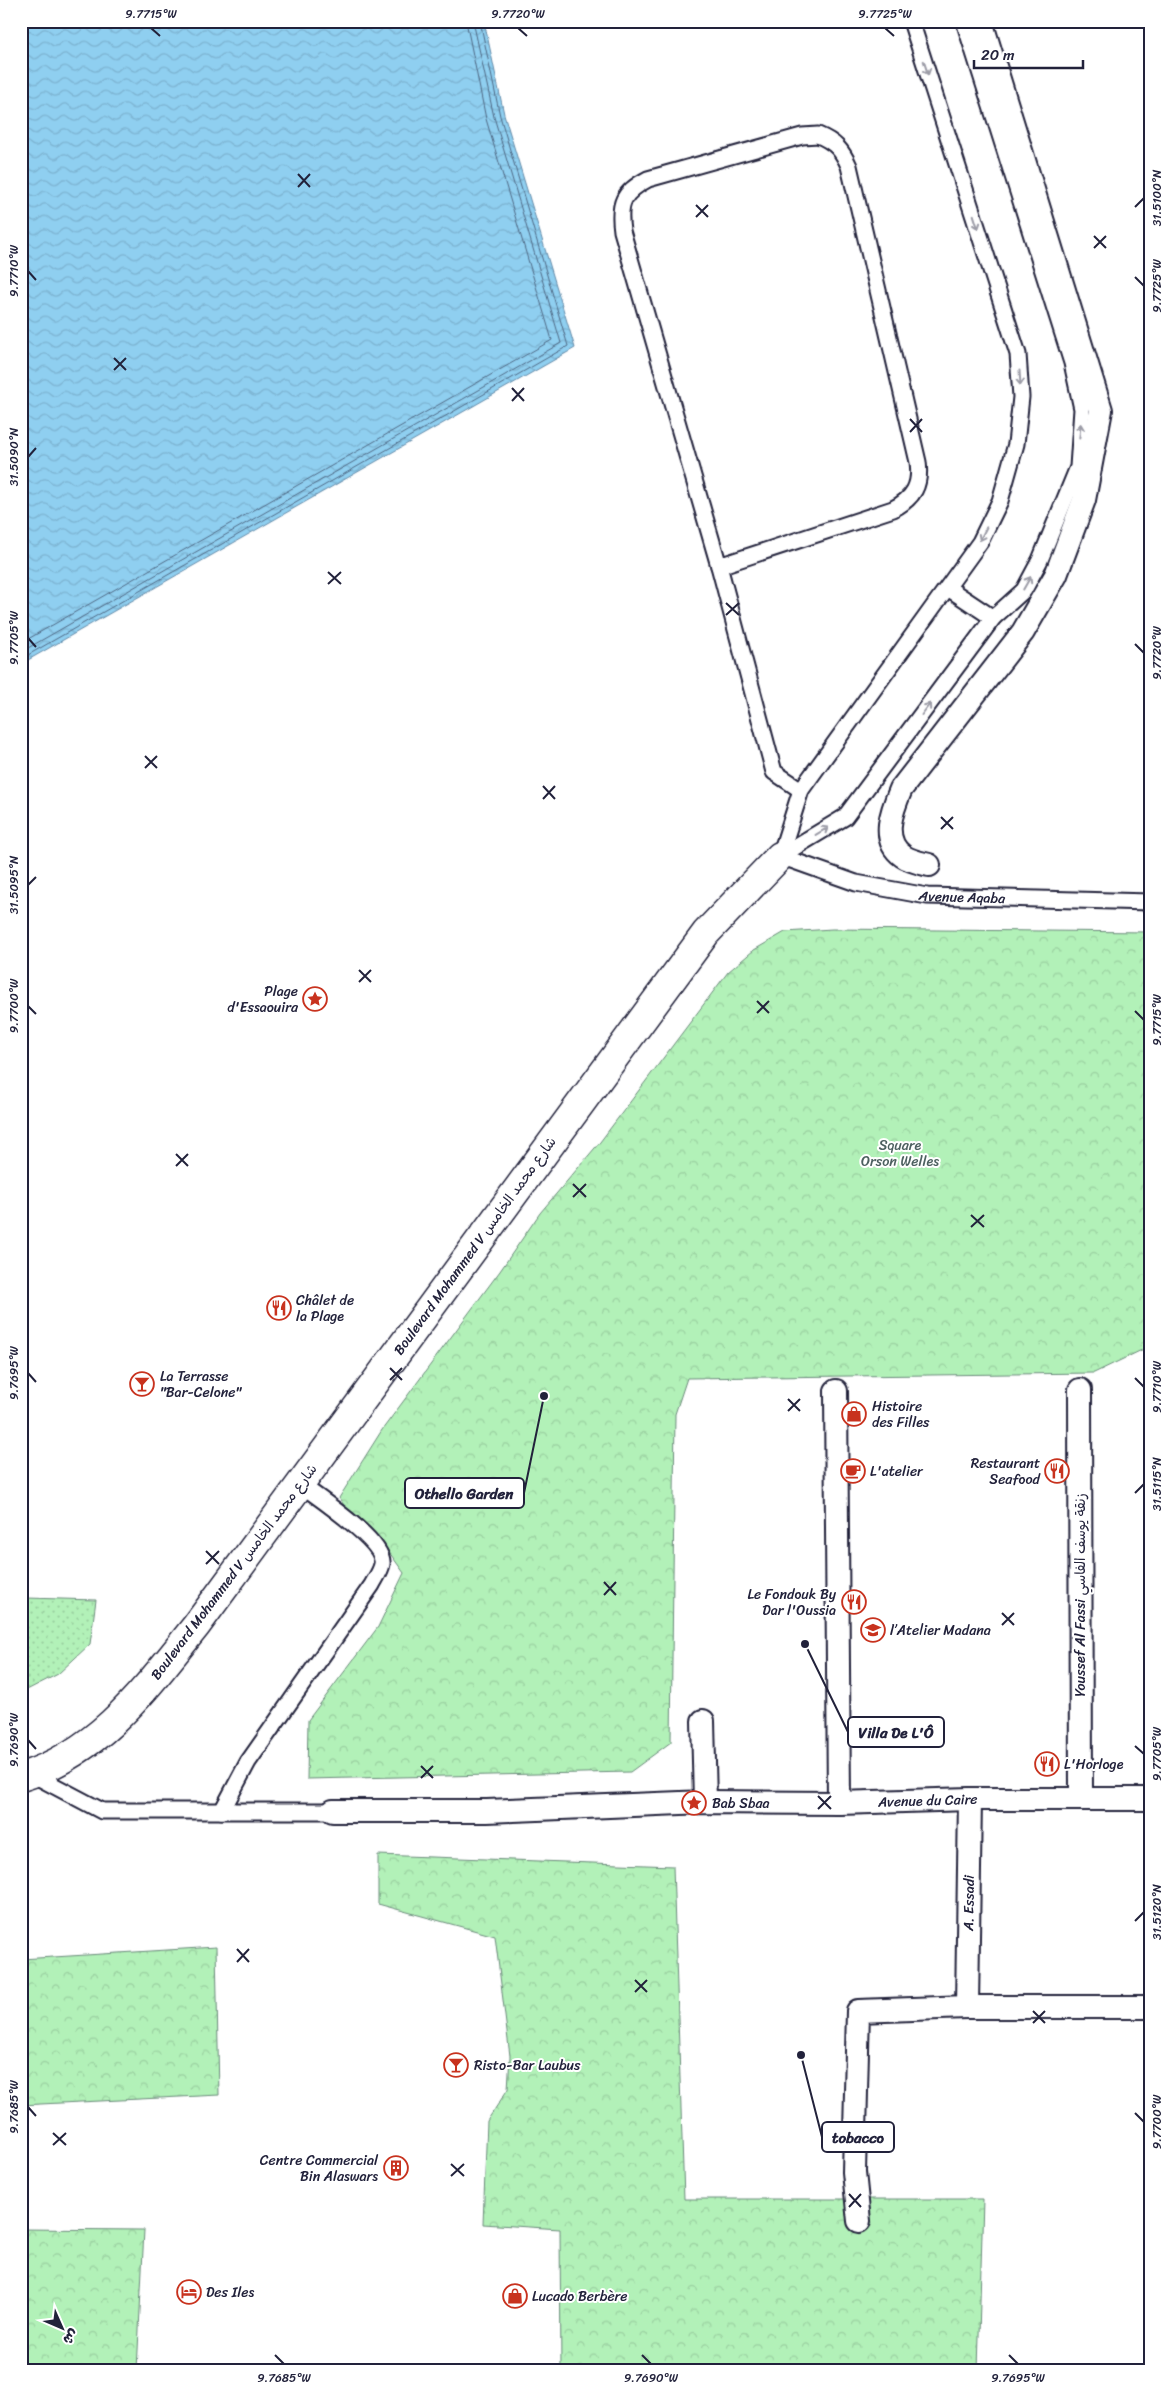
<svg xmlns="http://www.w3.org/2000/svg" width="1171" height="2391" viewBox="0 0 1171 2391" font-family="Sriracha,'Playpen Sans Arabic',sans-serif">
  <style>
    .grass { fill: url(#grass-dots); stroke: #6a8a7a }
    .park { fill: url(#park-crowns); stroke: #6a8a7a }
    .water { fill: url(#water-waves); stroke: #638aa8 }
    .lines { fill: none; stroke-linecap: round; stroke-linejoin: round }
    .shore { stroke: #4e6783; stroke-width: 1 }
    .service-casing { stroke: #22223b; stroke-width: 19 }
    .pedestrian-casing { stroke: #22223b; stroke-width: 26 }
    .tertiary-casing { stroke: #22223b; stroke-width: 31 }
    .service { stroke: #fff; stroke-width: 15 }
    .pedestrian { stroke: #fff; stroke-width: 22 }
    .tertiary { stroke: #fff; stroke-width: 28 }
    .oneway { stroke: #9c9ca7 }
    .ticks { fill: none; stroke: #22223b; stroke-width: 2 }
    .labels { text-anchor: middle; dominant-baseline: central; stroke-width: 4; stroke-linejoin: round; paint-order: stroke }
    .street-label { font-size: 14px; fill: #22223b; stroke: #fff }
    .poi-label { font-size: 14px; fill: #22223b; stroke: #fff; text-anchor: start }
    .park-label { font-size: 14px; fill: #4d6060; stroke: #fff }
    .leader { fill: none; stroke: #22223b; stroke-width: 2 }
    .callout-dot { fill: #22223b; stroke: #fff; stroke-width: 2 }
    .callout { fill: #fff; stroke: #22223b; stroke-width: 2 }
    .callout-label { font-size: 15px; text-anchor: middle; font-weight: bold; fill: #22223b }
    .neatline { fill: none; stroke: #22223b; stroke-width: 2 }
    .ticks-label { font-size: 12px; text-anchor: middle; fill: #22223b }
  </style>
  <defs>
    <pattern id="grass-dots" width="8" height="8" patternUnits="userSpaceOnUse" patternTransform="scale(1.25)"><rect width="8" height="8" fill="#b2f1b8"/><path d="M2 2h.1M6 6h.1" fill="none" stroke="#99ce9f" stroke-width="1.8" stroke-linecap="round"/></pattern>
    <pattern id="park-crowns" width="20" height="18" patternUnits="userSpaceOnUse" patternTransform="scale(1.25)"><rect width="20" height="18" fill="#b2f1b8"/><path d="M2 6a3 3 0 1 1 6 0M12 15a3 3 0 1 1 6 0" fill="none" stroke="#99ce9f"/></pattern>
    <pattern id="water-waves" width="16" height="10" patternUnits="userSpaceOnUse" patternTransform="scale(1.25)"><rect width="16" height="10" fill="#8fcff0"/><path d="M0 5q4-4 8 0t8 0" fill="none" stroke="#7bb1cf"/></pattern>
  </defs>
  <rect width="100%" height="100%" fill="#fff"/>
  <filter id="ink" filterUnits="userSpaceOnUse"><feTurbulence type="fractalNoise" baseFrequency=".02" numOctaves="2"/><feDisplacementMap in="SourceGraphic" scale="10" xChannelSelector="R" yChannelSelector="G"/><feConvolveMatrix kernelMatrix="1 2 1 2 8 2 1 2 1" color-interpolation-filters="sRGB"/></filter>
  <g filter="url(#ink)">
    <path class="grass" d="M27 1598 96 1600 90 1644 58 1674 21 1693V1651H25Z"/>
    <path class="park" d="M832 929 1150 932V1346L1094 1373 687 1378 675 1414 671 1742 630 1772 307 1779 308 1720 378 1627 404 1573 386 1548 353 1518 339 1498 382 1430 500 1271 540 1213 600 1142 728 972 754 950 785 932Z
      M378 1855 673 1866 684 2199H983L978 2370H561L560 2229 483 2224 487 2121 508 2089 510 2056 495 1936 378 1904Z
      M216 1947 219 2095 21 2105V1959Z
      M21 2229 144 2230 137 2370H23Z"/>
    <path class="water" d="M21 21H484L504 114 575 348 21 664Z"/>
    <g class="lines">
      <path class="shore" d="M21 643 552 340 486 119 466 21
        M21 652 561 343 494 117 473 21
        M21 659 568 346 500 116 480 21"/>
      <g class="service-casing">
        <g id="service">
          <path d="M818 135C835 142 842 150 849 166L918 462C921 485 914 498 893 509L719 566 622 231C618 203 623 192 648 179L802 136Z"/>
          <path d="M719 566 774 772 801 790"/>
          <path d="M948 588 993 618"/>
          <path d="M780 856 845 817 993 618 1024 590 1040 560 1078 467 1082 409 1072 363 964 21"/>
          <path d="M780 856 801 790 980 542 1000 501 1016 444 1021 397 1018 354 911 21"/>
          <path id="s1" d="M780 856 856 883 927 896 1150 902"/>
          <path d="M32 1774 102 1811H333"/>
          <path d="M222 1811 248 1762 372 1585C375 1579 381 1571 382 1564 386 1542 317 1497 300 1484"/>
        </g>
      </g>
      <g class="pedestrian-casing">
        <g id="pedestrian">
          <path d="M929 865C921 863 910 861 903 856 880 840 892 810 901 789L1023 632 1056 575 1084 500 1101 410 981 21"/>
          <path d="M1080 1390 1081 1799"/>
          <path d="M836 1391 839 1803"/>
          <path d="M703 1721 705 1802"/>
          <path id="s2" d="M333 1811H487L705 1802 839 1803 970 1799H1150"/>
          <path id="s3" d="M967 2007 970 1799"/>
          <path d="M859 2221 854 2172 858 2011 967 2007H1150"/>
        </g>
      </g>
      <g class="tertiary-casing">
        <path id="tertiary" d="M21 1777C101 1752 146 1688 196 1626L706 933 780 856"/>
      </g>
      <use href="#service" class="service"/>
      <use href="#pedestrian" class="pedestrian"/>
      <use href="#tertiary" class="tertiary"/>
    </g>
    <defs><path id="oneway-shaft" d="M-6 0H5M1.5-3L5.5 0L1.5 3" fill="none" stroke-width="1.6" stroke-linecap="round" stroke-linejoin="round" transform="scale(1.25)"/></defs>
    <g class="oneway">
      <use href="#oneway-shaft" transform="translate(926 68) rotate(72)"/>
      <use href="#oneway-shaft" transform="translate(976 222) rotate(72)"/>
      <use href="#oneway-shaft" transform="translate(1020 378) rotate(86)"/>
      <use href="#oneway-shaft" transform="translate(1080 431) rotate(-85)"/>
      <use href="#oneway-shaft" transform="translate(983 534) rotate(117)"/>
      <use href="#oneway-shaft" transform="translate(1027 583) rotate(-60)"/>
      <use href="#oneway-shaft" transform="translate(926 709) rotate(-53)"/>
      <use href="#oneway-shaft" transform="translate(822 831) rotate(-31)"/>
    </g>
  </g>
  <path class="ticks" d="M151 28 160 36M518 28 527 36M885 28 894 36M298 174 310 187M298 187 310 174M696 205 708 217M1135 207 1144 198M696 217 708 205M1094 236 1106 248M1094 248 1106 236M28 271 36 280M1135 277 1144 286M114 358 126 370M114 370 126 358M512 388 524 401M512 401 524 388M910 419 922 432M910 432 922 419M28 457 36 448M328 572 341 584M328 584 341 572M726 603 739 615M726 615 739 603M28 638 36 647M1135 644 1144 653M145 756 157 768M145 768 157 756M543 786 555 799M543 799 555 786M941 817 953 829M941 829 953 817M28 885 36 877M359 970 371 982M359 982 371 970M757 1001 769 1013M28 1006 36 1014M1135 1011 1144 1020M757 1013 769 1001M176 1154 188 1166M176 1166 188 1154M573 1184 586 1197M573 1197 586 1184M971 1215 984 1227M971 1227 984 1215M390 1368 402 1380M28 1373 36 1382M1135 1378 1144 1387M390 1380 402 1368M788 1399 800 1411M788 1411 800 1399M1135 1493 1144 1484M206 1551 219 1564M206 1564 219 1551M604 1582 616 1595M604 1595 616 1582M1002 1613 1014 1625M1002 1625 1014 1613M28 1740 36 1749M1135 1746 1144 1754M421 1766 433 1778M421 1778 433 1766M818 1796 831 1809M818 1809 831 1796M1135 1921 1144 1912M237 1949 249 1962M237 1962 249 1949M635 1980 647 1992M635 1992 647 1980M1033 2011 1045 2023M1033 2023 1045 2011M28 2107 36 2116M1135 2113 1144 2122M53 2133 66 2145M53 2145 66 2133M451 2164 464 2176M451 2176 464 2164M849 2194 861 2207M849 2207 861 2194M275 2355 284 2364M642 2355 651 2364M1009 2355 1018 2364"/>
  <defs>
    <g id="sight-ring" transform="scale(1.25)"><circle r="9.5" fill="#fff" stroke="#c8321e" stroke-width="1.5"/><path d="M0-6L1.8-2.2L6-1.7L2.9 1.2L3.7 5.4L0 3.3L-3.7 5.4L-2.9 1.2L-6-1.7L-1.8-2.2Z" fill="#c8321e"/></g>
    <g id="restaurant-ring" transform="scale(1.25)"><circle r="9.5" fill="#fff" stroke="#c8321e" stroke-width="1.5"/><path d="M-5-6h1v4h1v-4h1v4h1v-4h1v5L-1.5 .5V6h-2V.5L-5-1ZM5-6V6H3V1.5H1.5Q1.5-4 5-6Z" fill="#c8321e"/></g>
    <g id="bar-ring" transform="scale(1.25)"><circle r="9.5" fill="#fff" stroke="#c8321e" stroke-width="1.5"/><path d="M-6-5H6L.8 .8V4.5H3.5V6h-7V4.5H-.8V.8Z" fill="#c8321e"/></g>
    <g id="shop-ring" transform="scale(1.25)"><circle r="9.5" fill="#fff" stroke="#c8321e" stroke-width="1.5"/><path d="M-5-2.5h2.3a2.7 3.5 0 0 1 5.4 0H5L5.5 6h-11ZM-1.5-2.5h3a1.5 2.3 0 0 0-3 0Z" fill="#c8321e"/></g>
    <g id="cafe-ring" transform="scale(1.25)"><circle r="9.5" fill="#fff" stroke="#c8321e" stroke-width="1.5"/><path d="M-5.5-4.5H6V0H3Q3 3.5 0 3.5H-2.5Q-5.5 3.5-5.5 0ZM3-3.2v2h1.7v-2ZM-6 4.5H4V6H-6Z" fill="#c8321e"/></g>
    <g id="school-ring" transform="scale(1.25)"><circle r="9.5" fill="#fff" stroke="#c8321e" stroke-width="1.5"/><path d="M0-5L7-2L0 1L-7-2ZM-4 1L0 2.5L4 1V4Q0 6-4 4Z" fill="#c8321e"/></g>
    <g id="building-ring" transform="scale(1.25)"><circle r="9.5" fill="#fff" stroke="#c8321e" stroke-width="1.5"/><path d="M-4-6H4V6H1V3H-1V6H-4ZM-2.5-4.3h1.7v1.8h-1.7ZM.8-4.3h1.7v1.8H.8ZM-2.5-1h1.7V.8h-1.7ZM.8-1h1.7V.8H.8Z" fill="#c8321e"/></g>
    <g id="hotel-ring" transform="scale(1.25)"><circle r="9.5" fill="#fff" stroke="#c8321e" stroke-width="1.5"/><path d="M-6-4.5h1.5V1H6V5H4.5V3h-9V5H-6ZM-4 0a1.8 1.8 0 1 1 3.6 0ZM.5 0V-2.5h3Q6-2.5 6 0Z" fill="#c8321e"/></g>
  </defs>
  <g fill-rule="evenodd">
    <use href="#sight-ring" x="315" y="999"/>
    <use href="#restaurant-ring" x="279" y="1308"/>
    <use href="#bar-ring" x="142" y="1384"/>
    <use href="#shop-ring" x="854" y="1414"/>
    <use href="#cafe-ring" x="853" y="1471"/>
    <use href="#restaurant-ring" x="1057" y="1471"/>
    <use href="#restaurant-ring" x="854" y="1602"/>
    <use href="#school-ring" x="873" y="1630"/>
    <use href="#restaurant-ring" x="1047" y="1764"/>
    <use href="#sight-ring" x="694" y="1803"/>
    <use href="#bar-ring" x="456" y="2065"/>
    <use href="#building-ring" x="396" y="2168"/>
    <use href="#hotel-ring" x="189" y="2292"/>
    <use href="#shop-ring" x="515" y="2296"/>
  </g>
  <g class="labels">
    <g class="street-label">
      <text stroke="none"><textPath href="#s1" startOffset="188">Avenue Aqaba</textPath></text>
      <text transform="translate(475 1246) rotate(-54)">Boulevard Mohammed V شارع محمد الخامس</text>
      <text transform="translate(234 1572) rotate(-53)">Boulevard Mohammed V شارع محمد الخامس</text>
      <text transform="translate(1080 1595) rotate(-90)">Youssef Al Fassi زنقة يوسف الفاسي</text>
      <text stroke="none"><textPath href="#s2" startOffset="595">Avenue du Caire</textPath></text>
      <text stroke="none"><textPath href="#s3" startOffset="104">A. Essadi</textPath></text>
    </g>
    <g class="poi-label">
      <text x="298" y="991" text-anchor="end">Plage<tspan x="298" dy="16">d'Essaouira</tspan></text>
      <text x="296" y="1300">Châlet de<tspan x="296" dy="16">la Plage</tspan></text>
      <text x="160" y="1376">La Terrasse<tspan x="160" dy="16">"Bar-Celone"</tspan></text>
      <text x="872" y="1406">Histoire<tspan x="872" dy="16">des Filles</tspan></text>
      <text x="1040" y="1463" text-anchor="end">Restaurant<tspan x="1040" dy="16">Seafood</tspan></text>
      <text x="870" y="1471">L'atelier</text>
      <text x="836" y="1594" text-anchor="end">Le Fondouk By<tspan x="836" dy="16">Dar l'Oussia</tspan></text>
      <text x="890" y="1630">l’Atelier Madana</text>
      <text x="1064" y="1764">L'Horloge</text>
      <text x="712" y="1803">Bab Sbaa</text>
      <text x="474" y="2065">Risto-Bar Laubus</text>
      <text x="378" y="2160" text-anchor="end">Centre Commercial<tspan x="378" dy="16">Bin Alaswars</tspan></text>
      <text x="206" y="2292">Des Iles</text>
      <text x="532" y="2296">Lucado Berbère</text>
    </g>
    <g class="park-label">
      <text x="900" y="1145">Square<tspan x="900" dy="16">Orson Welles</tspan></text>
    </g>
  </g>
  <path class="leader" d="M544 1396L524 1493M805 1644L848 1732M801 2055L822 2137"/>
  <g class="callout-dot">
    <circle cx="544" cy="1396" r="5"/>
    <circle cx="805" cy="1644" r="5"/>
    <circle cx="801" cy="2055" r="5"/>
  </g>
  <g class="callout">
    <rect x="405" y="1478" width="119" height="30" rx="5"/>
    <rect x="848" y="1717" width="96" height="30" rx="5"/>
    <rect x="822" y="2122" width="72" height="30" rx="5"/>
  </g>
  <g class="callout-label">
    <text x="464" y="1499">Othello Garden</text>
    <text x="896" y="1738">Villa De L'Ô</text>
    <text x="858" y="2143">tobacco</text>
  </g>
  <rect width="1171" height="2391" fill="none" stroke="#fff" stroke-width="55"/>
  <g transform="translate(62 2328) rotate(135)" stroke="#ffffff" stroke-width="4" paint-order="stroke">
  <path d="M0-4L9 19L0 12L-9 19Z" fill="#22223b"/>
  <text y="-8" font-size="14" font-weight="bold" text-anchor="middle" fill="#22223b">ش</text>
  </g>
  <path d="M974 60v8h109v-8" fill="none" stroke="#22223b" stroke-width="2.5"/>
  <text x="981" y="60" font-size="15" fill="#22223b" stroke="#ffffff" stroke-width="4" paint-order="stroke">20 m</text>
  <rect x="28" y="28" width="1116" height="2336" class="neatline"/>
  <g class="ticks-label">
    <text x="151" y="18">9.7715°W</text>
    <text x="518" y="18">9.7720°W</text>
    <text x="885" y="18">9.7725°W</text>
    <text transform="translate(1157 198) rotate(-90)" y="4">31.5100°N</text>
    <text transform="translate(14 271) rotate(-90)" y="4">9.7710°W</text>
    <text transform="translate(1157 286) rotate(-90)" y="4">9.7725°W</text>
    <text transform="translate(14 457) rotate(-90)" y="4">31.5090°N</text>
    <text transform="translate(14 638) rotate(-90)" y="4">9.7705°W</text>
    <text transform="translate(1157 653) rotate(-90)" y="4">9.7720°W</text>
    <text transform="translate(14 885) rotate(-90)" y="4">31.5095°N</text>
    <text transform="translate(14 1006) rotate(-90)" y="4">9.7700°W</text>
    <text transform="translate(1157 1020) rotate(-90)" y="4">9.7715°W</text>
    <text transform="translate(14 1373) rotate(-90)" y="4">9.7695°W</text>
    <text transform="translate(1157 1387) rotate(-90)" y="4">9.7710°W</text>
    <text transform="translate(1157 1484) rotate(-90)" y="4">31.5115°N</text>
    <text transform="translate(14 1740) rotate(-90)" y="4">9.7690°W</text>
    <text transform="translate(1157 1754) rotate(-90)" y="4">9.7705°W</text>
    <text transform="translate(1157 1912) rotate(-90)" y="4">31.5120°N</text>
    <text transform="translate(14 2107) rotate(-90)" y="4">9.7685°W</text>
    <text transform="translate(1157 2122) rotate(-90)" y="4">9.7700°W</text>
    <text x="284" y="2382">9.7685°W</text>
    <text x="651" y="2382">9.7690°W</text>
    <text x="1018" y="2382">9.7695°W</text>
  </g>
</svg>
